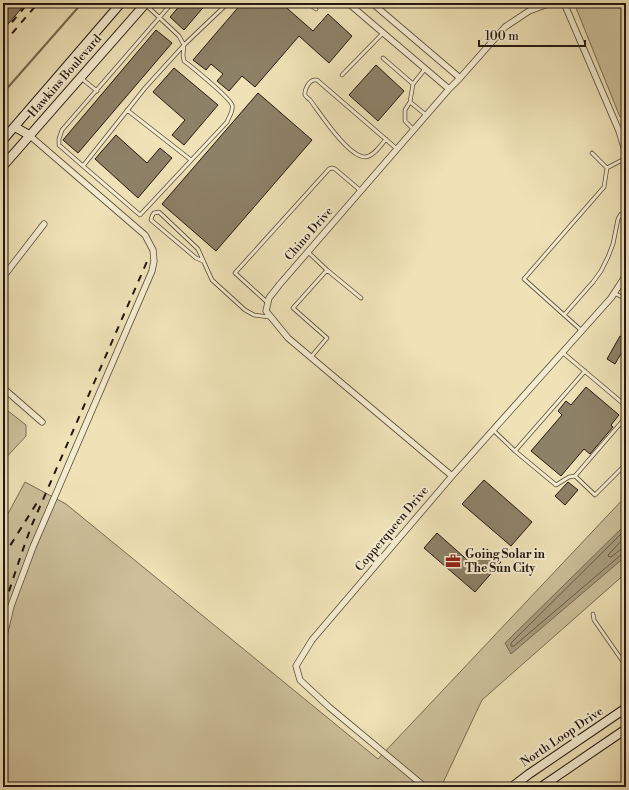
<svg xmlns="http://www.w3.org/2000/svg" width="629" height="790" viewBox="0 0 629 790" font-family="'Libre Bodoni',serif">
  <style>
    .green { fill: #ccbf9a; stroke: #786b56 }
    .water { fill: #a99d7e; stroke: #746752 }
    .lines { fill: none; stroke-linecap: round; stroke-linejoin: round }
    .shore { stroke: #665a48; stroke-width: 1 }
    .stream { stroke: #746752; stroke-width: 2 }
    .building { fill: #8d8167; stroke: #241711 }
    .service-casing { stroke: #564a3a; stroke-width: 4.5 }
    .minor-casing { stroke: #564a3a; stroke-width: 7 }
    .secondary-casing { stroke: #241711; stroke-width: 10 }
    .service { stroke: #f4ecd0; stroke-width: 3 }
    .minor { stroke: #f4ecd0; stroke-width: 5.5 }
    .secondary { stroke: #f4ecd0; stroke-width: 8 }
    .rail { stroke: #241711; stroke-width: 2; stroke-dasharray: 7 7; stroke-linecap: butt }
    .labels { text-anchor: middle; dominant-baseline: central; stroke-width: 4; stroke-linejoin: round; paint-order: stroke }
    .street-label { font-size: 12px; fill: #241711; stroke: #f4ecd0 }
    .poi-label { font-size: 12px; font-weight: bold; fill: #241711; stroke: #f4ecd0; text-anchor: start }
  </style>
  <rect width="100%" height="100%" fill="#eee2b6"/>
  <filter id="stains"><feTurbulence type="fractalNoise" baseFrequency=".005" numOctaves="4"/><feColorMatrix values="0 0 0 0 .2 0 0 0 0 .09 0 0 0 0 .02 0 0 0 .5 -.17"/></filter>
  <radialGradient id="worn" r=".72"><stop offset=".6" stop-color="#630" stop-opacity="0"/><stop offset="1" stop-color="#630" stop-opacity=".3"/></radialGradient>
  <path class="green" d="M574 3H626V115L620 117Z
    M3 407 26 425V436L3 461Z
    M25 482 66 504 378 759 626 496V573L482 700 441 787H3V523Z"/>
  <path class="water" d="M626 524V556L511 654 505 643Z"/>
  <g class="lines">
    <path class="shore" d="M626 529 511 643V646H514L622 554 626 553
      M626 536 609 554 608 556 611 557 620 550 626 548"/>
    <path class="stream" d="M3 93 82 3"/>
  </g>
  <path class="building" d="M3 3H26L3 30Z
    M182 3H207L184 30 170 17Z
    M242 3H281L313 31 328 14 352 36 329 63 299 36 255 87 242 76 229 91 217 81 223 74 211 64 206 70 193 60Z
    M156 30 172 43 78 153 63 140Z
    M376 65 404 91 378 121 349 95Z
    M174 68 218 105 184 145 172 135 185 120 153 92Z
    M258 93 312 140 216 251 162 204Z
    M116 135 147 163 160 148 172 158 138 198 95 159Z
    M620 336 626 339V345L615 364 607 359Z
    M586 387 619 415 611 425 613 427 590 454 584 449 561 476 531 451 562 415 558 411 566 401 571 405Z
    M484 480 532 522 511 546 462 504Z
    M568 482 578 490 565 505 555 496Z
    M437 533 473 565 487 549 501 562 475 592 424 548Z"/>
  <g class="lines">
    <g class="service-casing">
      <path id="service" d="M308 3 316 9
        M146 5 179 36 184 45 183 55 184 61C192 67 230 98 232 105 234 111 229 116 227 122L140 215 83 166 145 88 184 45 185 44 228 3
        M383 58 413 84
        M342 75 383 33
        M81 78 97 91
        M410 102 426 115
        M127 110 191 160
        M414 130 405 121V110L410 102 413 84 425 69
        M386 139C381 145 374 156 365 157 348 157 320 113 310 100 308 98 306 97 305 95 304 90 309 81 314 80 315 80 316 80 317 80L397 149
        M592 153 607 168 626 158
        M83 166 59 145V139L62 130 172 3
        M308 252 327 270 293 308 327 338 311 357
        M203 261 196 258 151 220 152 216 154 213 159 212 198 249 212 280 245 310 254 315 269 317
        M327 270 361 298
        M614 293 626 299
        M268 303 235 273 329 169 332 168 335 169 361 191
        M564 315 593 282 601 271 608 257 613 244 618 219 621 214 626 213
        M582 331 524 279 604 187 607 168
        M562 352 626 406
        M626 417 575 476 595 495 626 464
        M493 430 515 451 556 485 569 477 575 476
        M515 451 585 371
        M593 614 594 620 626 666"/>
    </g>
    <g class="minor-casing">
      <path id="minor" d="M348 3 449 89
        M372 3 460 78
        M564 3 619 131 626 154
        M619 131 626 128
        M3 277 44 224
        M3 388 42 422
        M452 476 288 338 266 311 269 298 280 284 449 89 460 78 505 27 529 11 551 3
        M3 640 11 606 33 547 152 271 154 261 153 250 145 235 29 135
        M425 787 329 707 300 680 296 666 312 640 452 476 611 298 626 275"/>
    </g>
    <g class="secondary-casing">
      <path id="secondary" d="M15 127 29 135
        M3 140 121 3
        M3 166 146 3
        M512 787 529 774 626 708
        M541 787 626 729"/>
    </g>
    <use href="#service" class="service"/>
    <use href="#minor" class="minor"/>
    <use href="#secondary" class="secondary"/>
    <path class="rail" d="M3 33 28 3
      M3 44 38 3
      M3 557 38 501
      M3 604 8 594 21 555 31 527 149 257"/>
  </g>
  <defs>
    <g id="office-bare" transform="scale(1.2)"><path d="M-6-3h4V-5.5h4V-3h4V5H-6ZM-1-4.5V-3h2v-1.5ZM-6 0V1H6V0Z" fill="#8f2418" stroke="#f4ecd0" stroke-width="2.5" paint-order="stroke"/></g>
  </defs>
  <g fill-rule="evenodd">
    <use href="#office-bare" x="453" y="561"/>
  </g>
  <g class="labels">
    <g class="street-label">
      <text transform="translate(65 76) rotate(-49)">Hawkins Boulevard</text>
      <text transform="translate(309 234) rotate(-49)">Chino Drive</text>
      <text transform="translate(392 529) rotate(-50)">Copperqueen Drive</text>
      <text transform="translate(562 737) rotate(-34)">North Loop Drive</text>
    </g>
    <g class="poi-label">
      <text x="465" y="554">Going Solar in<tspan x="465" dy="14">The Sun City</tspan></text>
    </g>
  </g>
  <rect width="629" height="790" fill="none" stroke="#eee2b6" stroke-width="16"/>
  <rect x="4" y="4" width="621" height="782" fill="none" stroke="#241711" stroke-width="2"/>
  <rect x="8" y="8" width="613" height="774" fill="none" stroke="#241711"/>
  <path d="M479 40v6h106v-6" fill="none" stroke="#241711" stroke-width="2"/>
  <text x="485" y="40" font-size="12" fill="#241711" stroke="#f4ecd0" stroke-width="3" paint-order="stroke">100 m</text>
  <rect width="100%" height="100%" filter="url(#stains)"/>
  <rect width="100%" height="100%" fill="url(#worn)"/>
</svg>
